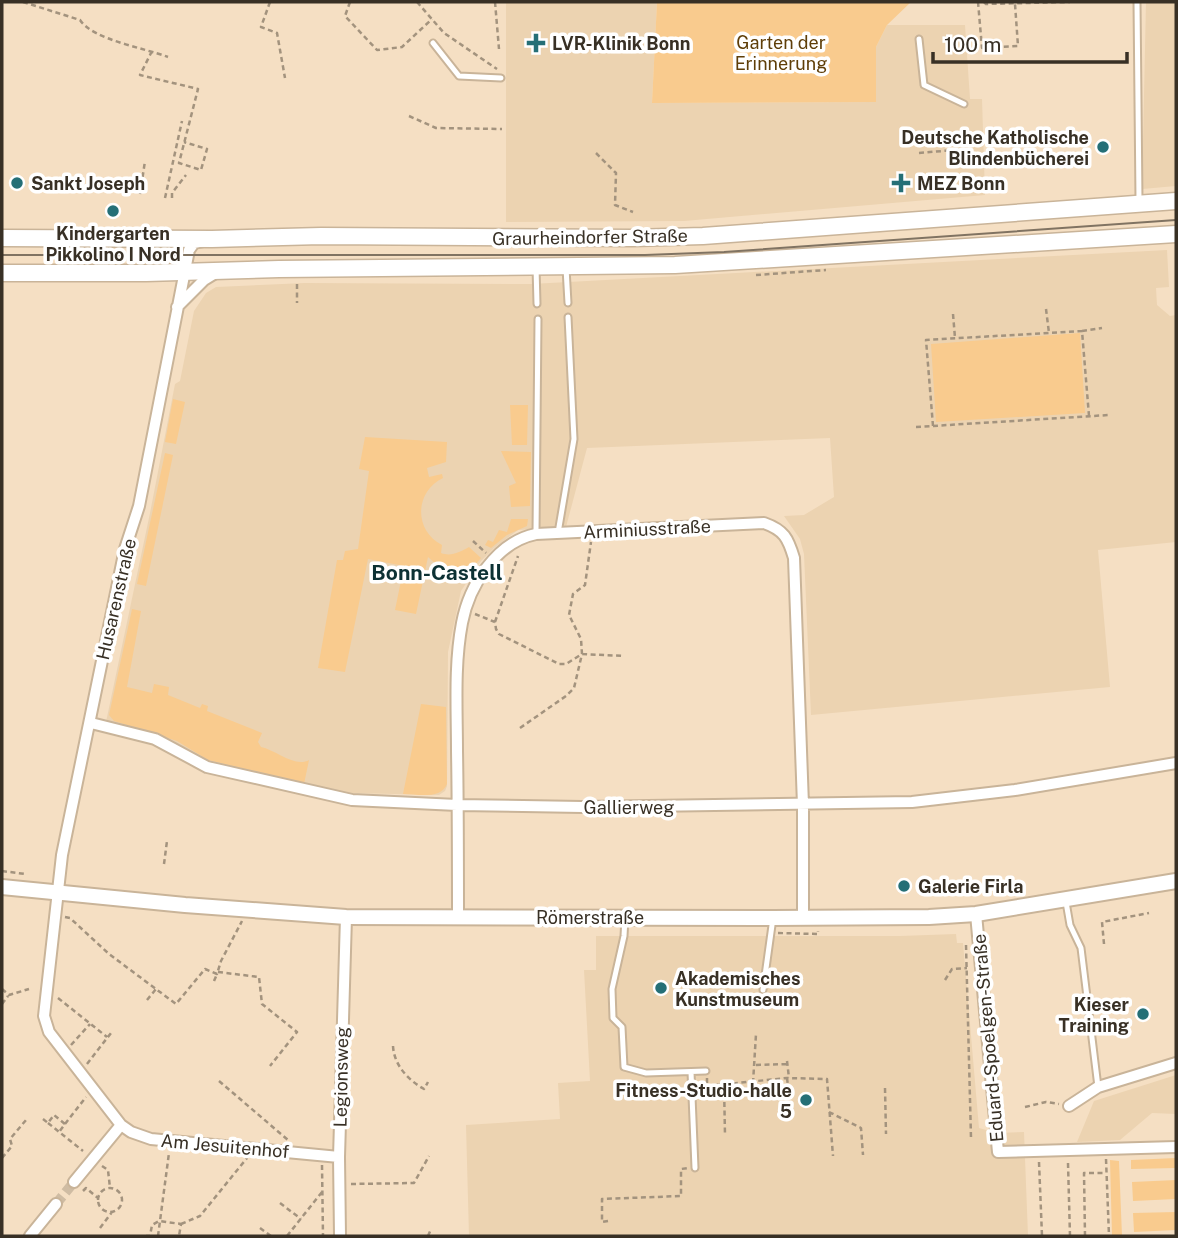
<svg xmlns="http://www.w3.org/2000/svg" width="1178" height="1238" viewBox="0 0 1178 1238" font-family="'Public Sans',sans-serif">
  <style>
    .built { fill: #ecd3b1 }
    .green { fill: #f9cb8e }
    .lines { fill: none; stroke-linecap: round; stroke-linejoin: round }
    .minor-tunnel { stroke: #cfbca3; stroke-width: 10; stroke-dasharray: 10 5; stroke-linecap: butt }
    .service-casing { stroke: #c9b499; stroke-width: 9 }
    .minor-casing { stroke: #c9b499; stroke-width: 14 }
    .tertiary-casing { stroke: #c9b499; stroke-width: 18 }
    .secondary-casing { stroke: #c9b499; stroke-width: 19 }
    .path { stroke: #a3937e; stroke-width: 2.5; stroke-dasharray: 5 3.5; stroke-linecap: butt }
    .service { stroke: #fff; stroke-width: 5 }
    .minor { stroke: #fff; stroke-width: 10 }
    .tertiary { stroke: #fff; stroke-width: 14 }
    .secondary { stroke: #fff; stroke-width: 16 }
    .tram { stroke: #807362; stroke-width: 2 }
    .poi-dot { fill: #256f76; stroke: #fff; stroke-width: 2.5 }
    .labels { text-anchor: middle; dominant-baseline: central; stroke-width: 7; stroke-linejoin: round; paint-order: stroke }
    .park-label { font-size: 18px; fill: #5f3e08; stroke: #fff }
    .poi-label { font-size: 18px; font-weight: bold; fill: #383025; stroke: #fff; text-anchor: start }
    .street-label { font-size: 18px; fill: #383025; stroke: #fff }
    .quarter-label { font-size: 21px; font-weight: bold; fill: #0d3134; stroke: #fff }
  </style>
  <rect width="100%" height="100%" fill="#f5dfc3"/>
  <path class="built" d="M506 2H657L652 103 876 102V47L887 25H965L970 99H982L985 195 684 221 506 222Z
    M1146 2H1176V186L1142 189Z
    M1167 250 1169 287 1156 288 1157 305 1170 316 1176 315V542L1098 550 1110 687 811 715 804 554 800 539 784 516 804 515 834 497 830 438 587 448 566 527 518 530 494 548 481 561 461 591 448 652 447 786 445 791 439 795 350 793 207 762 148 732 106 722 150 513 175 384 180 381 194 311 206 293 216 287 305 283 531 284Z
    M956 934 957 943H963L979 1128 997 1133 1024 1132 1028 1236H469L466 1125 560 1119 558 1083 590 1081 584 970H596V936H900Z
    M1176 1075V1114L1152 1113 1120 1140 1077 1142 1094 1101Z"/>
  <path class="green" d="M657 2H911L887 25 876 47V102L652 103Z
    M1080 333 1085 413 936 422 931 344Z
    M173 399 185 402 176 444 165 442Z
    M510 405H528L527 445H512Z
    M365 437 447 442 446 462 427 468 429 477 442 474 443 478C414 492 414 531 442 545L441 553C451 557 460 552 469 547L481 558 463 579 458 572 438 566 428 557 416 614 395 610 404 566 368 559 345 672 318 668 337 560H343L345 551 358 549 369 471 359 469Z
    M501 451 531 452 530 506 511 507 509 486 516 483Z
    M165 453 173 455 146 586 137 584Z
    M511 519H528L527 526 507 535 491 548 485 545 488 540 493 542 499 530 507 532Z
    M132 609 141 611 127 687 152 693 154 684 169 687 168 695 200 708 202 704 208 706 207 711 262 733 258 742 261 747C276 750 295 768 309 760L304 784 208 760 177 741 114 721 109 715Z
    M421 704 446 707 447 784C441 800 417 794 403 794Z
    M1176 1158V1168L1131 1169V1160Z
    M1110 1160 1119 1161 1122 1236H1112Z
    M1176 1180V1199L1133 1201 1132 1182Z
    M1176 1212V1230L1134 1232 1133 1213Z"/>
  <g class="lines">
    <path class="minor-tunnel" d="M56 1204 74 1182"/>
    <g class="service-casing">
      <path id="service" d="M1137 2 1139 200
        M919 39 924 85 964 104
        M433 43 459 76 501 78
        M536 267 537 304
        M566 268 568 303
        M558 533 574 439 568 317
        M536 534 538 319
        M1066 902 1070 925 1081 948 1098 1087
        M625 918 624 936 612 989 613 1018 622 1027 624 1067 646 1073 706 1071
        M763 990 773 918
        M691 1072 695 1168"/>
    </g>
    <g class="minor-casing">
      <path id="minor" d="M204 241 194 243 189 250 139 506 125 549 62 855 44 1016 49 1032 121 1125 131 1132 151 1139 339 1157
        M177 307 204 280 217 272
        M91 723 155 739 207 767 229 772 352 800 457 805 582 807 912 802 1015 790 1176 763
        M976 914 998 1152 1176 1147
        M458 917C458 861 458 806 457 751 457 709 454 665 462 623 469 586 496 542 536 534L764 523C784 530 788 538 794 558L803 805V917
        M1069 1106 1098 1087 1176 1063
        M74 1182 121 1125
        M30 1236 56 1204
        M340 1236 339 1157 346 917"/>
    </g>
    <g class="tertiary-casing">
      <path id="tertiary" d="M2 887 185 905 346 917 773 918 929 917 976 914 1176 881"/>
    </g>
    <g class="secondary-casing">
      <path id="secondary" d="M2 238 212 239 321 236 632 238 703 236 1176 201
        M2 273H146L279 269 675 265 1176 234"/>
    </g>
    <path class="path" d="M23 2 80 20C93 40 145 48 168 57
      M270 2 261 27 277 33 285 78
      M350 2 345 16 377 50 402 47 432 19
      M417 2 444 33 497 69
      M495 2 499 49
      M978 2 982 48 1018 46 1015 4
      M984 2 986 4 1070 2
      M152 51 140 75 198 89 179 163 201 170 207 149 184 142
      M409 116 436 128 502 129
      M596 153 616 173 615 205 633 212
      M919 153 966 149
      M140 194 145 161
      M165 198 182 121
      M172 198V193L186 175
      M756 275 826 270
      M297 284V303
      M1046 309 1049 333
      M953 314 955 338
      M1082 331 1102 328
      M933 426 926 340 1082 331 1089 416
      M916 427 1109 415
      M473 541 486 553
      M475 614 495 622 496 629 499 634 559 664H566L582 654 624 656
      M495 622 518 556
      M520 728 566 696 574 688 582 654 581 639 569 615 573 594 585 585 591 542
      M164 864 167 841
      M2 871 25 874
      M65 917 70 918 109 954 176 1004 205 969 217 974 221 961 242 921
      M778 933 818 934V931
      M1104 944 1102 922 1149 913
      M966 945 971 1138
      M218 972 259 977 262 1004 297 1032 270 1066
      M945 980 952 969 967 968
      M214 981 217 974
      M2 989 9 995 29 989
      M738 995 755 997
      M58 998 107 1037
      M147 1000 156 989
      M2 1004 8 996
      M71 1045 90 1024
      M393 1046C394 1065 408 1080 424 1089L428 1082
      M787 1061 789 1078
      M87 1064 111 1033
      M756 1065 788 1064
      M707 1078V1086L787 1078 827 1079 833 1156
      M787 1078 789 1094
      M219 1081 288 1140
      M753 1083 756 1034
      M724 1085 725 1135
      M885 1088 886 1134
      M1025 1107 1046 1102 1059 1104
      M829 1112 861 1128 863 1155
      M43 1119 48 1123 54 1115 65 1124 59 1132
      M48 1123 83 1151
      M65 1124 86 1097
      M2 1158 12 1146 10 1139 26 1120
      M1106 1159 1109 1236
      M1039 1162 1042 1236
      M1068 1163 1070 1236
      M322 1165 323 1236
      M102 1166 108 1170 110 1188
      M351 1184 414 1183 429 1156
      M98 1200a12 12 0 1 1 24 0a12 12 0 1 1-24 0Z
      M83 1191 86 1188 98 1198
      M280 1203 301 1219
      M608 1221 602 1222V1199L681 1196V1169L688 1168
      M181 1224 200 1216 247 1158
      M100 1228 112 1212
      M260 1228 271 1236
      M146 1236H150L152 1225 159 1221 181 1224 179 1236
      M158 1236 169 1153
      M287 1236 322 1192
      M428 1236 431 1229
      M1085 1236 1084 1173H1105"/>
    <use href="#service" class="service"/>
    <use href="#minor" class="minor"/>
    <use href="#tertiary" class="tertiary"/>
    <use href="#secondary" class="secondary"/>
    <path class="tram" d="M2 255H645L724 252 1176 220"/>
  </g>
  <g class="poi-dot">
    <path d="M532.5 32.5h7v7h7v7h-7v7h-7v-7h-7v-7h7z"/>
    <circle cx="1103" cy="147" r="7"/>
    <circle cx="17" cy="183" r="7"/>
    <path d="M897.5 172.5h7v7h7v7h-7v7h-7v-7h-7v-7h7z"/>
    <circle cx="113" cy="211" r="7"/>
    <circle cx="904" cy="886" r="7"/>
    <circle cx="661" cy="988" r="7"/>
    <circle cx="1143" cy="1014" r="7"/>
    <circle cx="806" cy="1100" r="7"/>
  </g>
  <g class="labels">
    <g class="park-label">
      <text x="781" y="42">Garten der<tspan x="781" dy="21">Erinnerung</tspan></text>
    </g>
    <g class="poi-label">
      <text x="552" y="43">LVR-Klinik Bonn</text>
      <text x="1089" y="137" text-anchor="end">Deutsche Katholische<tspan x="1089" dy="21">Blindenbücherei</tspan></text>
      <text x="31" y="183">Sankt Joseph</text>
      <text x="917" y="183">MEZ Bonn</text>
      <text x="113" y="233" text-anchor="middle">Kindergarten<tspan x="113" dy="21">Pikkolino I Nord</tspan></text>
      <text x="918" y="886">Galerie Firla</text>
      <text x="675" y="978">Akademisches<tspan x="675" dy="21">Kunstmuseum</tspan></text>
      <text x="1129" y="1004" text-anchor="end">Kieser<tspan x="1129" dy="21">Training</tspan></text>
      <text x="792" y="1090" text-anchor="end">Fitness-Studio-halle<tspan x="792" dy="21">5</tspan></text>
    </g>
    <g class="street-label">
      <text transform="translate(590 237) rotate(-1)">Graurheindorfer Straße</text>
      <text transform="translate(647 529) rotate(-3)">Arminiusstraße</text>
      <text transform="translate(116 599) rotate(-77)">Husarenstraße</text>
      <text x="629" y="807">Gallierweg</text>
      <text x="590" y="917">Römerstraße</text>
      <text transform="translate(988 1038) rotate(-95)">Eduard-Spoelgen-Straße</text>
      <text transform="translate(341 1077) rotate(-89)">Legionsweg</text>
      <text transform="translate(225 1146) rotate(5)">Am Jesuitenhof</text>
    </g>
    <g class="quarter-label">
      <text x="437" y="572">Bonn-Castell</text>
    </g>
  </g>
  <rect width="1178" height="1238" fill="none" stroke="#383025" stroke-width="7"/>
  <path d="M933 52v10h194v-10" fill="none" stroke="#383025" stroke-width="3.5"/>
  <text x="944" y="52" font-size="21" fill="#383025" stroke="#ffffff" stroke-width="5" paint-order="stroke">100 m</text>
</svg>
